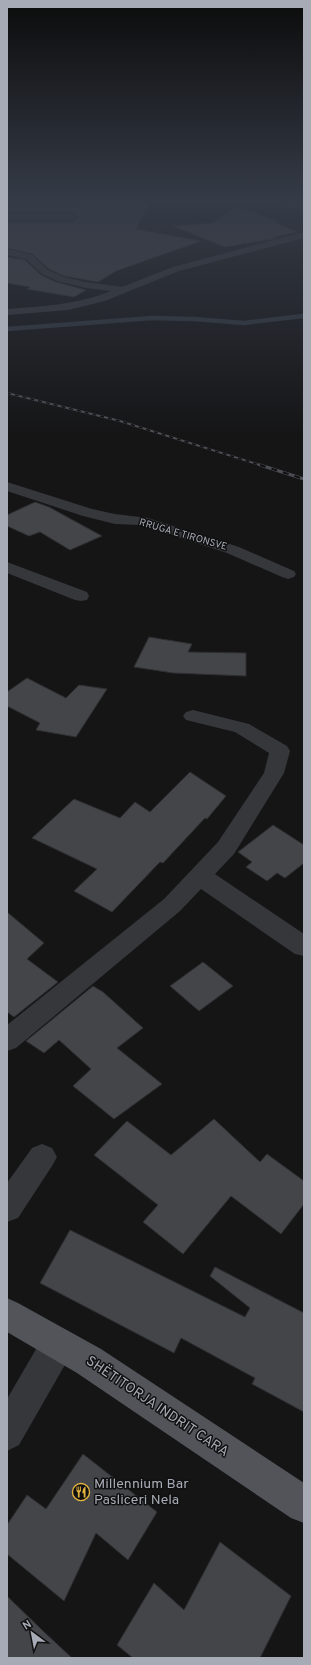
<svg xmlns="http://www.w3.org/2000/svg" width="311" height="1665" viewBox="0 0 311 1665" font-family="Overpass,sans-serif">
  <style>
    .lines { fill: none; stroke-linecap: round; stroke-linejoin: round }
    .stream-far1 { stroke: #2f373e; stroke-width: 3.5 }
    .stream { stroke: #2f373e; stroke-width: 4.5 }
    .building { fill: #444549; stroke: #2f2f32 }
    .minor { fill: #36373b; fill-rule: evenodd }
    .major { fill: #52545a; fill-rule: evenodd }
    .rail-far1-casing { stroke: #4d4e54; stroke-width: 2 }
    .rail-casing { stroke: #4d4e54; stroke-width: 3 }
    .rail-far1 { stroke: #101011; stroke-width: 1.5; stroke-dasharray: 4; stroke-linecap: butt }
    .rail { stroke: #101011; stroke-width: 2; stroke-dasharray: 6; stroke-linecap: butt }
    .labels { text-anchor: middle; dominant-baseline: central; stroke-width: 3; stroke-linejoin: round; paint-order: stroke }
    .far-street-label { font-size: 10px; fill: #a7abb5; stroke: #101011 }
    .near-street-label { font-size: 14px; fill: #a7abb5; stroke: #101011 }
    .near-poi-label { font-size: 14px; fill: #a7abb5; stroke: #101011; text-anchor: start }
  </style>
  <rect width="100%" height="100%" fill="#151516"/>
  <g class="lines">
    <path class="stream-far1" d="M302 317 304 315"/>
    <path class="stream" d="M7 329 152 318 194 319 244 323 303 316"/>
  </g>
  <path class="building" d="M84 201 149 203 136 229 201 241 116 271 98 282 64 276 49 269 32 254 7 248V222H72L78 217 72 212H7V206L79 207Z
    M237 206 278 222 276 223 297 232 274 237 277 238 273 239 225 247 173 226 213 223Z
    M7 257 25 260 41 275 56 282 86 290 74 297 27 289 30 287 7 283Z
    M35 502 49 507 102 536 70 550 40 532 29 536 7 526V515Z
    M149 637 192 644 188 652 246 653V676L173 673 134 667Z
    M27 678 66 698 79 685 107 689 76 737 36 730 40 723 7 706V692Z
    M190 772 226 796 207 819 205 818 163 863 160 862 112 912 74 891 97 869 32 838 74 799 120 818 135 802 150 812Z
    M273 825 304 845V863L285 878 277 873 267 881 246 867 252 862 238 852Z
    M7 912 44 943 27 959 58 982 14 1017 7 1012Z
    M203 962 233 986 199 1011 170 986Z
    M93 986 103 992 143 1028 117 1048 162 1084 114 1119 73 1086 91 1069 59 1040 44 1053 26 1041Z
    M214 1119 260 1162 267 1154 304 1181V1204L281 1234 231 1196 183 1254 143 1222 158 1205 94 1155 127 1121 171 1155Z
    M70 1230 245 1317 250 1308 210 1276 215 1267 304 1313V1412L252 1384 255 1378 181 1338 174 1353 40 1283Z
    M83 1454 157 1512 128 1560 96 1533 64 1601 7 1554V1525L27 1495 46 1509Z
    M220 1542 291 1596 260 1658H133L117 1645 154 1583 184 1610Z
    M7 1596 42 1630 72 1658H7Z"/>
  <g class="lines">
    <path class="minor" d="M249 201H278L304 204V210L253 203Z
      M7 214H72L76 217 72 220H7Z
      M304 232V238L179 271 105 301 68 310 7 315V309C42 306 77 305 111 291L86 288 57 281 42 274 26 259 7 255V249L32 255 48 270 64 277 86 282 122 287 173 267Z
      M7 482 92 509 115 514 148 518 239 547 294 571 296 574 294 577 288 579 282 577 227 553 141 525 115 524 83 516 7 491Z
      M7 562 87 592 89 596 87 600 81 601 75 600 7 573Z
      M193 710 249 724 287 746 290 751 284 773 234 854 215 874 304 934V956L295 954 201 889 180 911 16 1048 7 1051V1025L164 899 218 842 264 773 269 753 235 732 186 720 183 716 186 712Z
      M42 1144 52 1148 57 1157 52 1166 18 1218 7 1222V1183L32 1148Z
      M58 1327 70 1332 75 1344 70 1356 19 1445 7 1451V1399L46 1332Z"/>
    <path class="major" d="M7 1298 18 1303 101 1349 304 1483V1523L291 1518 77 1373 7 1332Z"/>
    <g class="rail-far1-casing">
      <path id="rail-far1" d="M7 393 120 421 263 466"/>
    </g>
    <g class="rail-casing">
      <path id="rail" d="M260 465 304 479"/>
    </g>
    <use href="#rail-far1" class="rail-far1"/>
    <use href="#rail" class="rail"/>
  </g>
  <linearGradient id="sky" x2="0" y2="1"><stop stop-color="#0c0c0c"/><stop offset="0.46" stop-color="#353b47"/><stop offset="1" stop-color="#353b47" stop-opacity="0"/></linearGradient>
  <rect width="311" height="435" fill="url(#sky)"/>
  <defs>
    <g id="restaurant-ring" transform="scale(0.9)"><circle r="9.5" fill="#101011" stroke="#e4b33f" stroke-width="1.5"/><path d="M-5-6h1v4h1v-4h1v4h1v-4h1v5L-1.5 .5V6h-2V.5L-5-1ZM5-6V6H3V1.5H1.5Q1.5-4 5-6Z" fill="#e4b33f"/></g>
  </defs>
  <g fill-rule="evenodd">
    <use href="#restaurant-ring" x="81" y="1492"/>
  </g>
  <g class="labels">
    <g class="far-street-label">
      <text transform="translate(183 535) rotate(16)">RRUGA E TIRONSVE</text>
    </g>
    <g class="near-street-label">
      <text transform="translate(157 1407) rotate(34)">SHËTITORJA INDRIT CARA</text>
    </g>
    <g class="near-poi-label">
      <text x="94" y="1484">Millennium Bar<tspan x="94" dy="16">Pasliceri Nela</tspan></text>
    </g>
  </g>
  <rect width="311" height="1665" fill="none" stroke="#a7abb5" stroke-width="16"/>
  <g transform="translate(32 1633) rotate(328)" stroke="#101011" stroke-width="3" paint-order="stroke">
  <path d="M0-3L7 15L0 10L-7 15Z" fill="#a7abb5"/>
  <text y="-6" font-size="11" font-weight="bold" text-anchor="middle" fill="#a7abb5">N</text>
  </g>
</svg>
